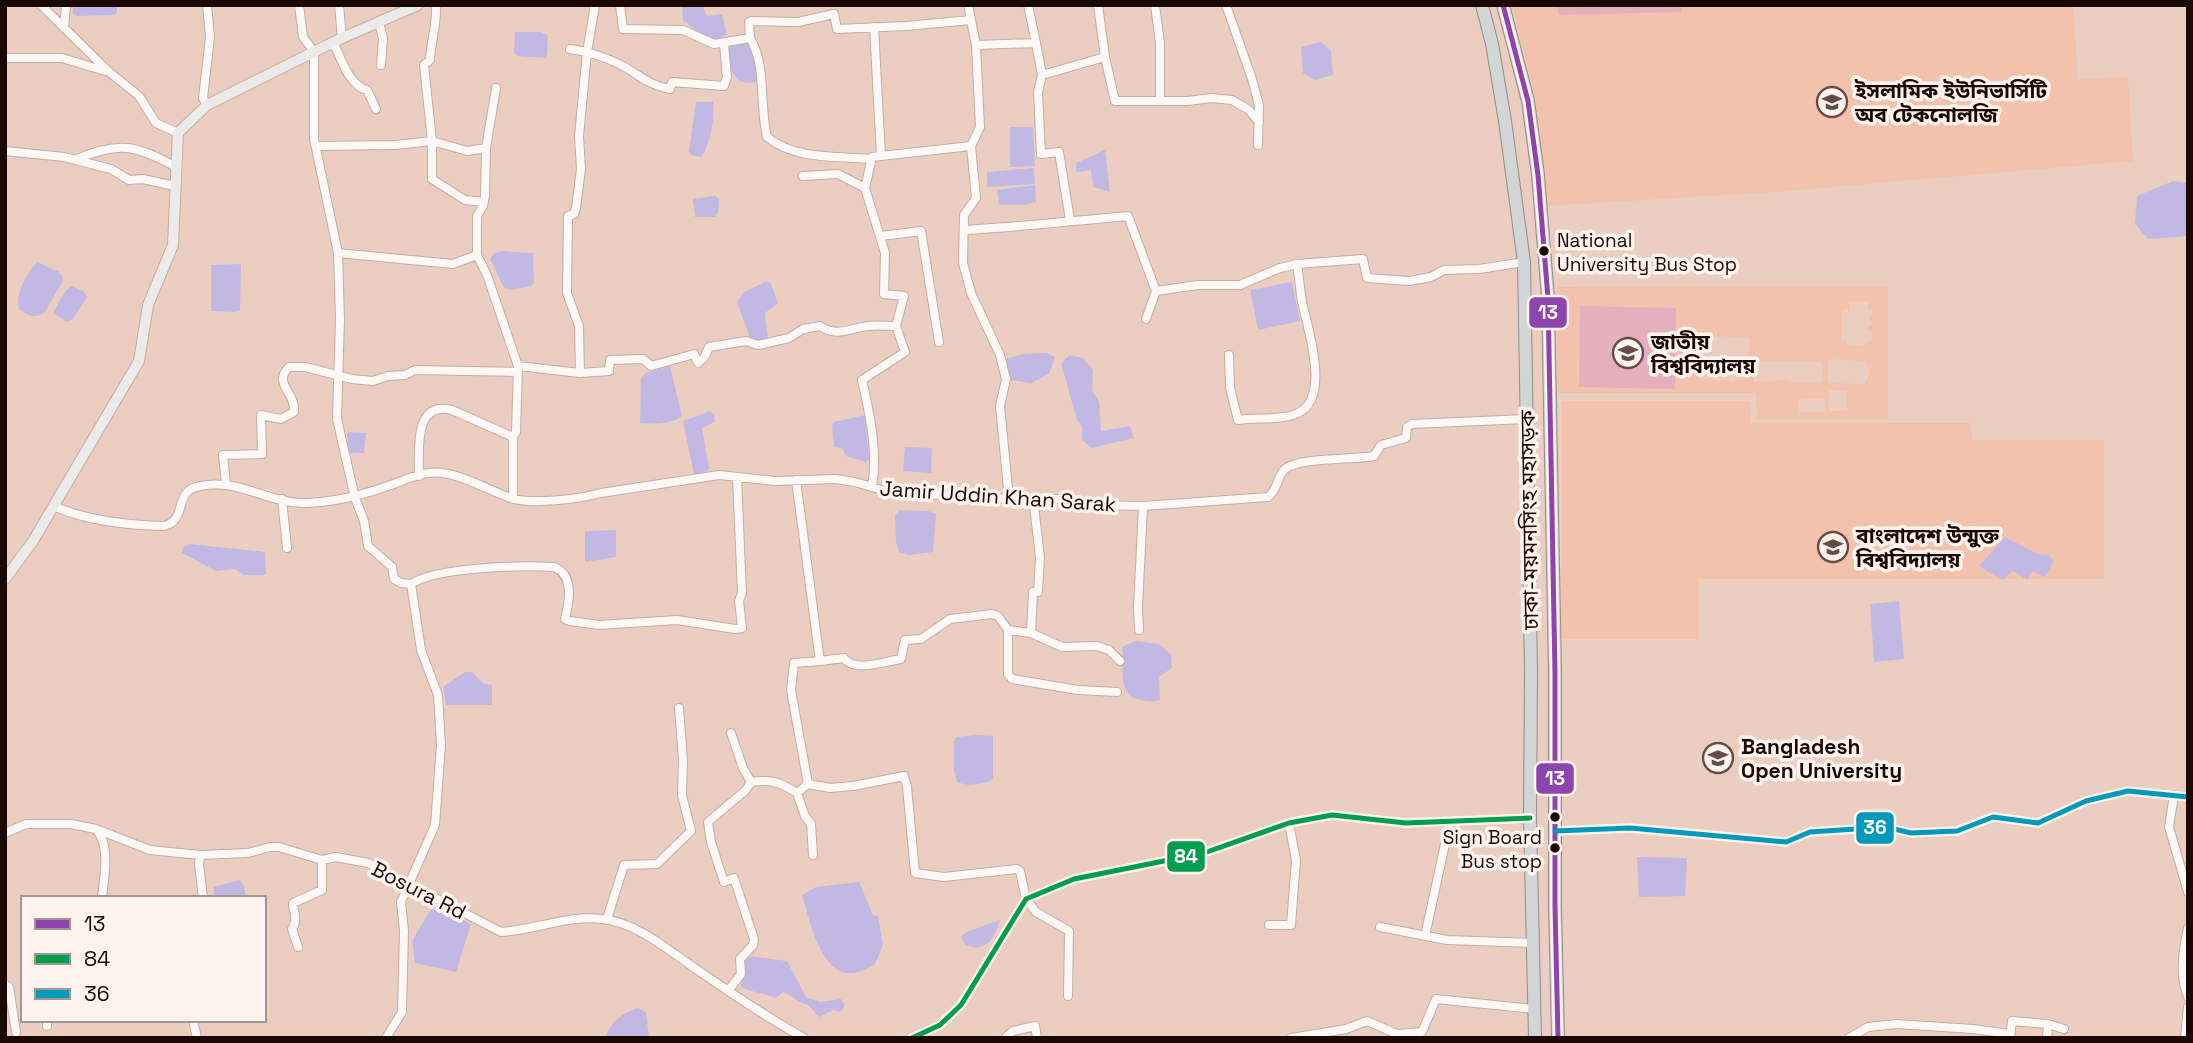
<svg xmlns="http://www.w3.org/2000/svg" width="2193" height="1043" viewBox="0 0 2193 1043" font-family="'Space Grotesk','Noto Sans Bengali',sans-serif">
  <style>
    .built { fill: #f2c2ac; fill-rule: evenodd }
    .green { fill: #e5afbf }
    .water { fill: #c2b8e4 }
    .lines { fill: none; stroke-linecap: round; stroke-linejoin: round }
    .minor-casing { stroke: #c4ada2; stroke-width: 10 }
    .secondary-casing { stroke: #c4ada2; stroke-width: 12 }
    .trunk-casing { stroke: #928e8b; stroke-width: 14 }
    .minor { stroke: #fcf8f6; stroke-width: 8 }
    .secondary { stroke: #edebea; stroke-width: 10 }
    .trunk { stroke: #d2d6d7; stroke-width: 12 }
    .bus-1-casing { stroke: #fff3ee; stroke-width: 10 }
    .bus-2-casing { stroke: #fff3ee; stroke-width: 10 }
    .bus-3-casing { stroke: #fff3ee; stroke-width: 10 }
    .bus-1 { stroke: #8e44ad; stroke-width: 5 }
    .bus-2 { stroke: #019e4d; stroke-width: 5 }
    .bus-3 { stroke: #0399ba; stroke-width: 5 }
    .bus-dot { fill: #1b0802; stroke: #fff3ee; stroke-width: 2.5 }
    .labels { text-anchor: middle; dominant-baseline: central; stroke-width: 7; stroke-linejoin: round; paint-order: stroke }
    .bus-label { font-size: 19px; fill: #1b0802; stroke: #fff3ee; text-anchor: start }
    .poi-label { font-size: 21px; font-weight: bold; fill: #1b0802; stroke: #fff3ee; text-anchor: start }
    .street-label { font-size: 21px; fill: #1b0802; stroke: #fff3ee }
    .line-badge { stroke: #fff3ee; stroke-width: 2.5 }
    .badge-label { font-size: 19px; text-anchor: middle; font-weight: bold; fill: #fff }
  </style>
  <rect width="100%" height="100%" fill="#eccec0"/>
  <path class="built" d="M1512 5H2073L2078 79 2128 77 2133 161 1775 192 1546 206 1539 125 1530 77Z
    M1888 286V419H1757L1756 393H1557V287ZM1849 301 1868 302V310L1872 311V316H1869L1872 325 1868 326V330L1872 331V341L1866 342 1865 346 1847 345 1846 341H1842V310H1849ZM1700 336 1746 337 1749 339V351H1746V354L1749 355V362L1746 363 1745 379H1735L1734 382 1699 378ZM1828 359 1866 361V367H1869L1868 380H1865V384L1828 383ZM1752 361 1820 362 1823 365 1822 380 1820 383 1790 382 1789 380 1754 382ZM1829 390 1847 391V411H1829ZM1825 398V412H1799V399Z
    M1561 401H1750L1751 423H1971L1972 440H2104V579H1699V639H1561Z"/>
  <path class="green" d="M1558 5H1681V12L1558 15Z
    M1580 306 1676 308 1675 389 1579 387Z"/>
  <path class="water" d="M73 5H117V12L114 15 77 16 73 14Z
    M702 5 707 16 722 14 727 34 711 42 683 20 682 6Z
    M515 32H540L548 35 547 54 545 58 518 56 514 53Z
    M749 41 757 68 758 81C733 90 729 65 727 47Z
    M1321 42 1331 51 1333 75 1315 80 1303 73 1301 47Z
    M696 102H713C715 120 710 141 702 157L691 155 689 152Z
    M1010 127H1033L1035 166 1010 167Z
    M1105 150 1110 192 1093 187 1091 170 1076 172V163Z
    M1034 168 1035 184 987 187V172Z
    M2173 181 2188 183V236L2148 239 2135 224 2137 196Z
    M1035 185 1036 202 1025 205H999L997 190Z
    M715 196 719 199 718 213 715 217H695L693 199Z
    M502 251 533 253 534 283 531 286 511 290 504 288 490 259 493 254Z
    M37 262 59 272 63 277 62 282 45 312C36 319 27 316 19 309 15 293 26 274 37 262Z
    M241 264 240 310 234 312 211 311V265Z
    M765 282H770L778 303 765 313 768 339 758 342 751 339 749 335 737 302 744 292Z
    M1292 282 1300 321 1258 330 1250 290Z
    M71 286 83 291 87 297 73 319 67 322 53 313 63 294Z
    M1047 353 1055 357 1049 374 1031 383 1009 380 1006 359 1022 354Z
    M1070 355 1083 358 1093 370 1092 390 1099 402 1101 431 1130 426 1134 438 1091 448 1082 440V426L1077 420 1061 363Z
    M670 366 682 416C672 425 654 424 640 423L641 378 646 373Z
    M710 411 714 416 715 422 702 428 709 468 707 471 694 474 683 421Z
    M865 415 869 459 866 462 846 456 842 448 834 447 832 425 834 422Z
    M349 432 366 433 364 453H349L347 434Z
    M905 447 932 448 931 473 903 471Z
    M900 510 928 511 936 514 933 552 909 555 899 552 896 543 895 515Z
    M616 530V557L585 562V531Z
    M2005 537 2040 555 2047 554 2054 561 2045 577 2033 571 2027 580 2013 571 2002 580 1979 566Z
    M190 544 265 552 266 575H244L235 569 216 571 182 553 183 547Z
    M1899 601 1904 659 1874 662 1870 604Z
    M1135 641 1159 644 1171 654 1172 668 1159 677 1160 700C1151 703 1146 701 1137 699 1117 693 1124 665 1122 647Z
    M465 672H472L483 683 492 685V705H446L443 687Z
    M977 735 993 736V777L991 781C980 784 968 787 957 782L954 771V741L956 737Z
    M1637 857 1687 858 1685 896 1639 897Z
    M240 880 244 886 246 898H213L214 887Z
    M859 882 873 915 878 916 883 945 875 964C869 967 861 972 854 973 821 978 809 918 802 895L816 887Z
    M434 904 471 924 456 972 415 963 412 941Z
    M1000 920C995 938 985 955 964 944L961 937 966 932Z
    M750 956 787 961 806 997 820 1002 841 999 845 1006 840 1012 833 1010 819 1017 808 1005C799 1003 792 995 783 992L776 998C764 993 753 993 741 987L744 963Z
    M638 1008 646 1012 649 1038H606C609 1023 623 1012 638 1008Z"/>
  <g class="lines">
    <g class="minor-casing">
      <path id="minor" d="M41 5 108 71 139 96 156 123 178 133
        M207 5 210 37 203 98 207 105
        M299 5 303 37 314 52V139L338 253 340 319 337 419 355 498 364 521 368 546 392 567 394 579 401 583 411 584 421 650 438 695 441 745 435 825 401 902 404 931 402 1012 386 1038
        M339 5 342 38
        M436 5C437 25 431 40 430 60L424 65 432 141 467 151 486 148
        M620 5 623 29 683 30 714 44 750 38 749 22 751 21 798 22 834 14 837 29 906 26 971 20
        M968 5 976 45 980 127 971 146 976 198 964 215 963 263 971 293 1000 355 1006 379 1000 406 1009 499
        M1028 5 1036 43
        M1155 5 1160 43V101
        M1226 5 1252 79 1259 105 1258 145
        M379 22 383 39 381 65
        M874 27 881 156
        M64 28 66 5
        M750 38C767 66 759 105 767 137 795 160 838 156 872 159
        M333 42C341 58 349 86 367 90L376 109
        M976 45 1036 43 1042 75 1105 57 1098 5
        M570 49 587 52 595 5
        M1105 57 1115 101H1188L1211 98 1232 100 1249 110 1259 122
        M5 58H62L105 71
        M1042 75 1038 92 1041 154 1059 152 1070 220
        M496 88 486 148 485 196 483 206 477 216V255L487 275 518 366 516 432 513 437V499
        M316 146 396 145 432 141V179L465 200 484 202
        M5 151 64 157 111 169 129 180 143 179 175 186
        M77 159C119 141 136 145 176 167
        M803 176 838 174 865 188
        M964 230C1019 227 1073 221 1128 216L1156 291
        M881 236 921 231 939 342
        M338 253 453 264 477 255
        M1146 319 1156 291 1198 285H1240L1280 268 1297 264 1363 259 1367 278 1409 281 1431 277 1444 270 1479 269 1524 262
        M1229 355 1230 388 1238 420C1256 417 1281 421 1298 413 1331 398 1308 329 1302 302 1300 289 1299 276 1297 264
        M518 366 580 373 609 371 610 360 643 359 651 366 694 354 698 363 704 358 709 347 746 341 758 345 789 338 803 329 820 326C837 338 850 328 868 326 877 325 887 326 896 326
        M580 373 579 326 567 293 568 216 574 214 576 208 581 169 579 136 587 52C600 56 613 60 625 67 642 77 649 85 670 89L672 82 724 86 727 77 724 44
        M419 476C419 452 413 400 452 410L513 437
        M796 480 820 661 794 663 791 690 808 784
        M226 484 223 455 262 454 261 415 281 419 294 412C296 392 272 384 289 367H305L352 379 373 381 388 376 405 375 415 370 518 372
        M872 487C878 452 870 415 862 380L905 352 896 326 904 296 884 294 885 253 865 188 872 157 971 146
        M282 499 287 548
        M53 506C88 521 126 525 164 526 189 519 172 491 200 486 240 478 269 504 305 503 334 502 360 496 388 486 401 482 415 474 429 473 453 469 488 490 510 498 532 505 579 499 601 493L719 475 775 481 836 479 855 482 889 492 1009 499H1072L1093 505 1143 506 1268 497C1278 490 1277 476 1285 469 1299 457 1355 460 1374 456L1381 445 1406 438 1407 427 1412 424 1527 419
        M411 584C437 567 522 565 554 567 575 575 569 603 565 619L570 621 599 625 677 620 735 629 742 628 739 601 742 593 737 477
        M1008 630V674L1012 679 1078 690 1117 692
        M1139 630 1138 607 1143 506
        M1031 633 1033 592H1038L1040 557 1033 498
        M820 661 844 658C853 673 886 661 901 659L905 640 921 639 950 619 992 614 998 616 1008 630 1031 633 1062 647 1097 646 1109 650 1120 661
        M731 733 743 768 751 782C771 779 780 782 797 793
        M2174 795 2169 827 2188 892
        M96 829C111 845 104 877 102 898
        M1555 831 1630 828 1786 842 1810 832 1886 827 1911 833 1957 831 1993 817 2038 823 2086 801 2128 791 2188 797
        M5 833 26 824H71L96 829 150 850 200 855 248 853 270 847H279L322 860 336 857 368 863 501 932C535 930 567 915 602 919 636 922 668 950 696 969 731 993 766 1017 804 1038
        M200 855 199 864 203 898
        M813 855 811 824 805 816 797 793 808 784 830 788 853 786 904 776 907 787 915 873 944 877 1017 869 1020 871 1026 899 1036 912 1069 931 1068 996
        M607 919 624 865 657 864 691 831 682 795 683 760 679 708
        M1269 925H1291L1296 860 1289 823
        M1380 927 1447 940 1533 943
        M2188 928C2183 951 2179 975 2188 997
        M1425 936 1450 821
        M298 947 292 929C299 919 293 913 293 903L322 890V860
        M5 984 9 987 16 1032
        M728 991 741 974 740 959 753 945 754 939 734 878 724 882 711 842 708 822 746 790 751 782
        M47 1020V1026
        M193 1020 197 1038
        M912 1038 940 1025 961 1005 1026 899 1074 879 1204 853 1289 823 1332 815 1406 823 1530 818
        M1005 1038 1013 1031 1035 1026 1037 1038
        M1291 1038 1346 1029 1367 1021 1397 1034 1422 1032 1436 999 1534 1009
        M1849 1038 1868 1027 1896 1024 1973 1029 2010 1034
        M2010 1038 2012 1021 2048 1024 2064 1029
        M2047 1038 2048 1024
        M2185 1038 2188 1007"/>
    </g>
    <g class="secondary-casing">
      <path id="secondary" d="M5 579 33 541 139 361 148 305 173 245 178 133 207 105 342 38 418 5"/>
    </g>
    <g class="trunk-casing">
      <path id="trunk" d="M1482 5 1492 44 1505 121 1524 262 1531 673 1530 818 1535 1038
        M1503 5 1528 101 1538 175 1548 298 1555 673V905L1558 1038"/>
    </g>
    <use href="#minor" class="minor"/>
    <use href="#secondary" class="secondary"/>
    <use href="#trunk" class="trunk"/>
    <g class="bus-1-casing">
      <path id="bus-1" d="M1503 5 1528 101 1538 175 1548 298 1555 673V905L1558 1038"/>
    </g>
    <g class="bus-2-casing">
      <path id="bus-2" d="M912 1038 940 1025 961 1005 1026 899 1074 879 1204 853 1289 823 1332 815 1406 823 1530 818"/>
    </g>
    <g class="bus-3-casing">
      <path id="bus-3" d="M1555 831 1630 828 1786 842 1810 832 1886 827 1911 833 1957 831 1993 817 2038 823 2086 801 2128 791 2188 797"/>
    </g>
    <use href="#bus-1" class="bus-1"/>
    <use href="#bus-2" class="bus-2"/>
    <use href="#bus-3" class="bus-3"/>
  </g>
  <defs>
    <g id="university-ring" transform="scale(1.575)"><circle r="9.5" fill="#fff3ee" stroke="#644d44" stroke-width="1.5"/><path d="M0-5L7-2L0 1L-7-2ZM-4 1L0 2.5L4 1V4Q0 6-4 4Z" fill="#644d44"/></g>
  </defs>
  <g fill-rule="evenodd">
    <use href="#university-ring" x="1832" y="102"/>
    <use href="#university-ring" x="1628" y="353"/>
    <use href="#university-ring" x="1833" y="547"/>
    <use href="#university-ring" x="1718" y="758"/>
  </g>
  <g class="bus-dot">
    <circle cx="1544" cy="251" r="6"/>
    <circle cx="1555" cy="817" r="6"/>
    <circle cx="1555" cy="848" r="6"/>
  </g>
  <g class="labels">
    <g class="bus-label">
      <text x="1557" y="240">National<tspan x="1557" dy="24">University Bus Stop</tspan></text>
      <text x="1542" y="837" text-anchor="end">Sign Board<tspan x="1542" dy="24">Bus stop</tspan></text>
    </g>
    <g class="poi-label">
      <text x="1855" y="90">ইসলামিক ইউনিভার্সিটি<tspan x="1855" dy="24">অব টেকনোলজি</tspan></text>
      <text x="1651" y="341">জাতীয়<tspan x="1651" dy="24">বিশ্ববিদ্যালয়</tspan></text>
      <text x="1856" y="535">বাংলাদেশ উন্মুক্ত<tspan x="1856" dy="24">বিশ্ববিদ্যালয়</tspan></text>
      <text x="1741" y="746">Bangladesh<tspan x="1741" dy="24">Open University</tspan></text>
    </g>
    <g class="street-label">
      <text transform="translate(998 496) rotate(4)">Jamir Uddin Khan Sarak</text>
      <text transform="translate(1529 520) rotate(-91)">ঢাকা-ময়মনসিংহ মহাসড়ক</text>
      <text transform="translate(419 890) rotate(27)">Bosura Rd</text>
    </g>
  </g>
  <g class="line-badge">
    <rect x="1528" y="296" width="40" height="33" rx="7" fill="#8e44ad"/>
    <rect x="1535" y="762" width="40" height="33" rx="7" fill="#8e44ad"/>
    <rect x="1855" y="811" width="40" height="34" rx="7" fill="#0399ba"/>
    <rect x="1166" y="840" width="40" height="33" rx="7" fill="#019e4d"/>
  </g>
  <g class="badge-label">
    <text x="1548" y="319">13</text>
    <text x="1555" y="785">13</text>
    <text x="1875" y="834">36</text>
    <text x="1186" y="863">84</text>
  </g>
  <rect width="2193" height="1043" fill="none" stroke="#1b0802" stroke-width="14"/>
  <rect x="21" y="896" width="245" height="126" fill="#fff3ee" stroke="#a49590" stroke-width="2"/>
  <rect x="35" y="919" width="35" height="10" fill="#8e44ad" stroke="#a49590" stroke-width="2"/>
  <text x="84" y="931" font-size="21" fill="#1b0802">13</text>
  <rect x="35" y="954" width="35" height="10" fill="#019e4d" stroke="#a49590" stroke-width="2"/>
  <text x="84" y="966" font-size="21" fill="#1b0802">84</text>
  <rect x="35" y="989" width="35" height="10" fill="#0399ba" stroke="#a49590" stroke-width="2"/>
  <text x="84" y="1001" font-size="21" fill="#1b0802">36</text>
</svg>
